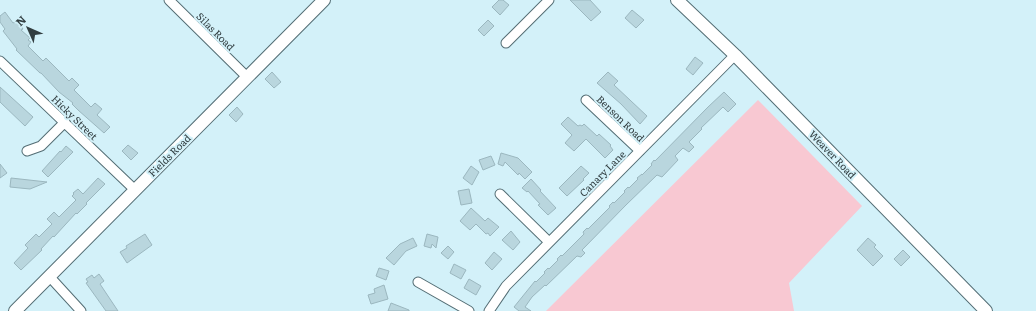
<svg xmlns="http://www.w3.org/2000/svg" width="1036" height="311" viewBox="0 0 1036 311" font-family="Literata,serif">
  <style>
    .green { fill: #f8c8d2 }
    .building { fill: #b9d6de; stroke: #9bb7bf }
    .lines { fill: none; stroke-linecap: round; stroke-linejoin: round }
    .street-casing { stroke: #536d74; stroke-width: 11 }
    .secondary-casing { stroke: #536d74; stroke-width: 14 }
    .street { stroke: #fff; stroke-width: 9 }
    .secondary { stroke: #fff; stroke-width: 12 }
    .labels { text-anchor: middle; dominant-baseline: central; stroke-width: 4; stroke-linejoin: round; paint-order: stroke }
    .street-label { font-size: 10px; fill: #313d40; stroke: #d3f1f9 }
  </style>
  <rect width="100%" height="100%" fill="#d3f1f9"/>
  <path class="green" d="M758 100 862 206 789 283 794 311H546Z"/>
  <path class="building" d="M499 0H503L509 5 500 15 492 7Z
    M570 0H590L601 12 591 21Z
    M632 10 644 20 636 28 625 18Z
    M5 12 13 23 17 21 23 29 21 30 30 38 28 40 31 42 28 46 43 61 46 58 69 81 72 78 79 85 74 90 91 107 95 103 102 109 97 115 110 127 104 133 78 110 72 104 73 103 59 92 41 73H40L16 50 17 49 3 31 5 29 0 22V16Z
    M488 20 494 26 484 36 478 30Z
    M695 57 703 63 693 75 686 69Z
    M272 72 281 82 274 88 265 79Z
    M608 72 618 81 614 85 647 116 640 124 621 104 597 83Z
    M0 87 33 117 25 126 0 102Z
    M724 92 736 104 728 112 723 107 701 128 702 129 689 142 694 147 689 152 683 148 675 156 678 160 662 177 657 175 626 205 582 250 585 253 581 257 577 256 546 286 545 285 532 297 525 307 531 311H519L514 307 535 281 536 282 545 273 544 272 548 268 549 269 558 260 557 259 561 255 562 256 584 234 583 232 587 228 588 229 610 207 609 206 613 202 614 203 625 192 624 191 628 187 629 188 638 179 637 178 642 174V175L652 165 651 164 654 160 655 161 708 107Z
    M237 107 243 114 236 122 229 115Z
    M568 117 578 126 580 125 582 126 584 124 597 136 599 134 611 145 610 146 613 150 605 158 586 139 574 151 565 143 572 135 561 124Z
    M128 145 138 153 131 160 122 151Z
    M66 146 73 152 48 177 42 171 60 151 61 152Z
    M501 153 518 158 532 172 525 179 519 173 518 175 505 162 503 166 498 164Z
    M491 156 495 165 483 170 479 160Z
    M0 164 7 173 0 178Z
    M471 166 479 172 472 185 463 178Z
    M581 166 589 173 583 179 584 180 567 196 559 188Z
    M11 178 47 182 30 189 10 187Z
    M98 178 105 184 86 203 87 204 77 214 76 213 54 237 53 236 41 249 42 250 21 270 14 263 28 248 25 245 36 234 39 237 52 224 47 219 54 212 59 217 76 200 72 196 74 194 73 193 78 189 83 194Z
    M531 179 541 190 540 191 556 208 548 215 538 205 540 204 528 191 527 192 522 188Z
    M469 189 472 203 461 205 458 191Z
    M471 208 485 221 488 218 499 227 490 236 488 233 486 234 476 224 470 230 460 221Z
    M511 231 520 242 513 250 502 240Z
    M145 234 152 245 127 263 120 252 127 248 126 246Z
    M427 234 438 237 436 248 432 244 431 248 424 246Z
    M413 238 417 246 406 251 394 265 386 258 400 244Z
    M868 238 876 245 874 247 883 256 873 266 857 250Z
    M448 246 454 252 448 259 441 253Z
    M903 250 910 257 901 266 894 259Z
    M494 252 502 259 492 270 485 263Z
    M454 264 466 270 461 279 450 273Z
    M379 268 389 271 386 280 376 276Z
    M99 274 104 281 100 284 118 311H106L86 283 88 282 86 279 92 275 94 278Z
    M469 279 481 286 476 295 464 288Z
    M384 285 388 299 371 304 368 295 375 293 374 289Z
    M391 303 409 310V311H388Z"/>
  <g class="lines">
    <g class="street-casing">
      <path id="street" d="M169 0 247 77
        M506 43 549 0
        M0 61 135 190
        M586 100 640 151
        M27 151 41 146 65 122
        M500 194 549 242
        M49 276 81 311
        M418 282 469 311
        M489 311 506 286 735 55"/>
    </g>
    <g class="secondary-casing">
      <path id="secondary" d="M677 0 735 55 986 311
        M15 311 324 0"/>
    </g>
    <use href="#street" class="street"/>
    <use href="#secondary" class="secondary"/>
  </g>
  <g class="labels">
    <g class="street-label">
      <text transform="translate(216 31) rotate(45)">Silas Road</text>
      <text transform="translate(75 117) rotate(44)">Hicky Street</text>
      <text transform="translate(621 118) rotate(44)">Benson Road</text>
      <text transform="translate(833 154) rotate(46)">Weaver Road</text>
      <text transform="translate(169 155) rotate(-45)">Fields Road</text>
      <text transform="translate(602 173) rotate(-45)">Canary Lane</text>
    </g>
  </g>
  <g transform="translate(28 28) rotate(315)" stroke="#d3f1f9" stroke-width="3" paint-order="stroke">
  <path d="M0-3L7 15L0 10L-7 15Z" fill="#313d40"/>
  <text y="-6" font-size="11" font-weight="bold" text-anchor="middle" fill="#313d40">N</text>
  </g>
</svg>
